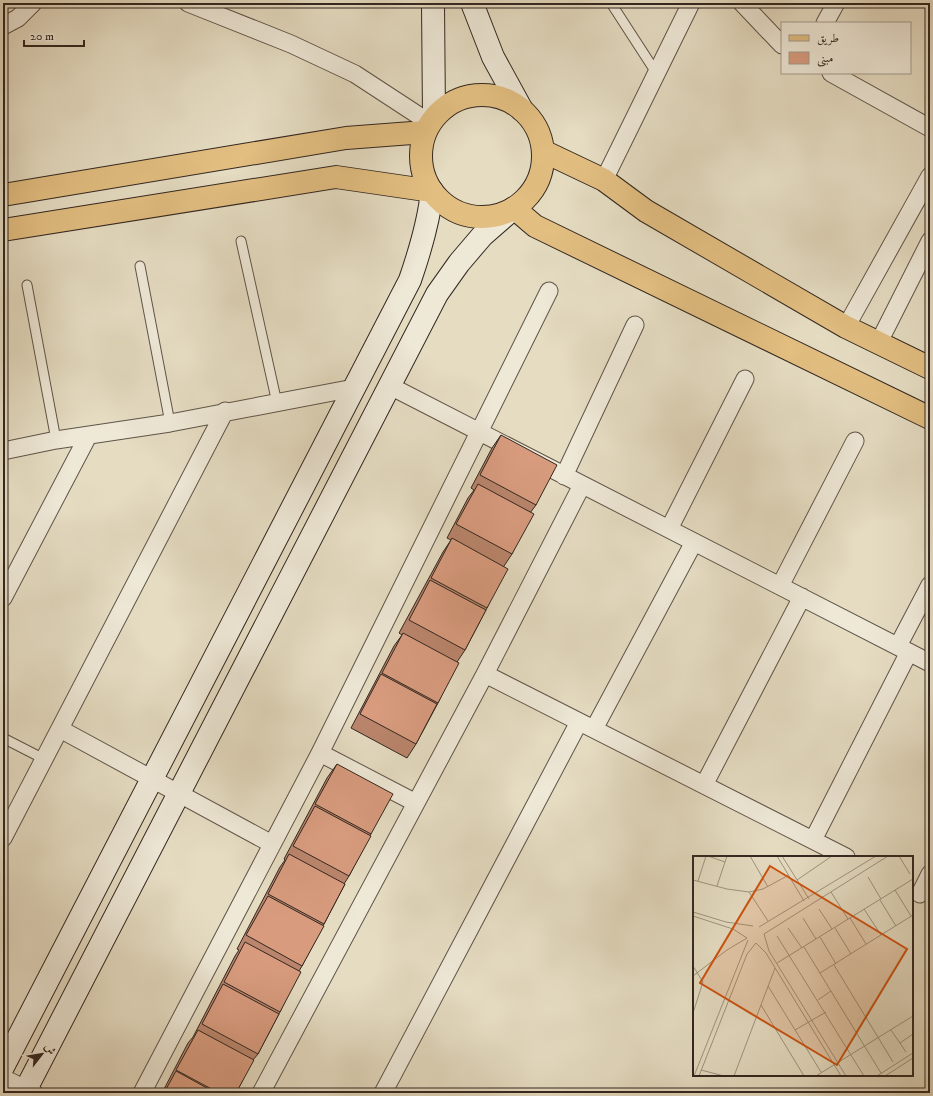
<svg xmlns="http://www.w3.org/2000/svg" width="933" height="1096" viewBox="0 0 933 1096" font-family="'IM FELL DW Pica',Amiri,serif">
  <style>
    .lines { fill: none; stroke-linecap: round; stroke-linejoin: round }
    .lane-casing { stroke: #5f5448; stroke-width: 11 }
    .street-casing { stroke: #5f5448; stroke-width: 19 }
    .secondary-casing { stroke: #322720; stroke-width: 24 }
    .primary-casing { stroke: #322720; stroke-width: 24 }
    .lane { stroke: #eee8d7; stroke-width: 9 }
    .street { stroke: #eee8d7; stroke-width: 17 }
    .secondary { stroke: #eee8d7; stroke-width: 22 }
    .primary { stroke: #e2be81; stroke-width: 22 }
    .wall { fill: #ba856c; stroke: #322720 }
    .building { fill: #d89b7e; stroke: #322720 }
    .inset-road { fill: none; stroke: #9d9481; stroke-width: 1 }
    .view { fill: #cd520f; fill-opacity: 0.15; stroke: #cd520f; stroke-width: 2 }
    .inset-edge { fill: none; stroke: #322720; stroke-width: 2 }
  </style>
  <rect width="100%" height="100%" fill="#e5dcc2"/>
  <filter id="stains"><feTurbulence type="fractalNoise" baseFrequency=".005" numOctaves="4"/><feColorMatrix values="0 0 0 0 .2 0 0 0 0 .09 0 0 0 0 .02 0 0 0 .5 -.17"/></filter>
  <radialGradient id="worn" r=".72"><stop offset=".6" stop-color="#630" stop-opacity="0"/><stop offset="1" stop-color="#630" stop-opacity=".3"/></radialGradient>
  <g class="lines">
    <g class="lane-casing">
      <path id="lane" d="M611 3 657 74
        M241 241 277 403
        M140 266 170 423
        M27 285 56 440
        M3 738 44 759"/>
    </g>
    <g class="street-casing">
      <path id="street" d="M188 3 291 44 355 74 430 123
        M742 3 782 45
        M825 23 836 3
        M3 26 18 18 33 3
        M831 73 930 128
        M604 180 691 3
        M846 327 930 176
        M879 342 930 241
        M390 386 930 663
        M3 451 56 440 170 423 354 388
        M564 476 635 325
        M669 529 745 379
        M780 586 855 441
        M3 598 88 436
        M898 646 930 585
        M485 674 846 857
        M60 729 272 844
        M594 729 694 542
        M320 753 416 803
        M704 785 802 597
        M3 838 225 411
        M813 840 909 652
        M920 894 930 874
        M3 1078 34 1093
        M142 1093 320 753 549 291
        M261 1093 485 674 582 485
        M383 1093 579 722"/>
    </g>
    <g class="secondary-casing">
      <path id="secondary" d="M433 3 434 117
        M472 3 493 57 522 110
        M3 1067 410 280C420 251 429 222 432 191
        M24 1093 437 294 459 263 482 236 514 208"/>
    </g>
    <g class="primary-casing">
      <path id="primary" d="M421 156a61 61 0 1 1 122 0a61 61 0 1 1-122 0Z
        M543 151 604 180 646 211 846 327 930 368
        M3 195 346 138 425 132
        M514 208 535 226 930 418
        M3 230 336 177 432 191"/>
    </g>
    <use href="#lane" class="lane"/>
    <use href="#street" class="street"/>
    <use href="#secondary" class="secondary"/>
    <use href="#primary" class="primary"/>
  </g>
  <path class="wall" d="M501 435 536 505 530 513 512 554 504 566 487 608 465 650 457 662 438 703 416 744 407 758 351 728 394 646 402 635 399 633 443 552 451 540 447 538 468 498 474 490 471 488 492 448Z
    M337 764 371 834 349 876 344 884H345L302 966 299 971 280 1012 258 1054 253 1060 236 1093H162L188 1043 193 1037 235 956 239 950 237 949 280 867 285 860 284 859 327 778Z"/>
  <path class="building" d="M501 435 557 465 536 505 480 475Z
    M478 484 534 514 512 554 456 524Z
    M452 538 508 569 487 608 431 578Z
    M430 580 486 610 465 650 409 620Z
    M403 633 459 663 438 703 382 673Z
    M381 674 437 704 416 744 360 714Z
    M337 764 393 794 371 834 315 804Z
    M315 806 371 836 349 876 293 846Z
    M289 854 345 884 324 924 268 894Z
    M268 896 324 926 302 966 246 935Z
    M245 942 301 972 280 1012 224 982Z
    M223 984 279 1014 258 1054 202 1024Z
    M198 1030 254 1060 236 1093H219L176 1070Z
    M176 1071 216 1093H164Z"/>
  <g transform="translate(693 856)">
    <rect width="220" height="220" fill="#e5dcc2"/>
    <path class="inset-road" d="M15 0 32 6M57 0 75 31M84 0 111 45M89 0 116 43M206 0 217 18M175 21 188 43M0 24 34 33 56 36 70 33 96 19M104 24 139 0M5 25 13 0M24 30 34 0M202 34 218 60M56 36 75 65M138 36 155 63M187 44 203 70M126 53 139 73M171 53 188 79M0 56 33 66 60 70M0 60 40 73 54 82M110 62 123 83M157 62 173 88M66 71 183 0M95 72 109 92M142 72 158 98M71 78 76 95 153 220M71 78 195 0M84 80 171 220M127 81 143 108M63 87 73 97 148 220M111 91 188 217M84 107 220 23M141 109 200 206M0 110 10 126 0 157M127 117 220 59M0 120 34 94 54 82M75 130 128 216M125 144 138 135M68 149 111 220M102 174 133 156M198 174 213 196M207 187 220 178M8 214 31 220M1 220 55 84M6 220 54 98 63 87M41 220 82 112M123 220 220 160M184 220 220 197M192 220 220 202"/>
    <path class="view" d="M77 10 214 93 144 209 7 127Z"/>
    <rect width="220" height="220" class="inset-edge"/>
  </g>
  <rect width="933" height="1096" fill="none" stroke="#e5dcc2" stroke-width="16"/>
  <rect x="4" y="4" width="925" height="1088" fill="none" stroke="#322720" stroke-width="2"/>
  <rect x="8" y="8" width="917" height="1080" fill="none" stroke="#322720"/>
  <rect x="781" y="22" width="130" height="52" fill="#eee8d7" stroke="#a39b8e"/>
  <rect x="789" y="35" width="20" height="6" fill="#e2be81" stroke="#a39b8e"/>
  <text x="817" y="42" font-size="12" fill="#322720">طريق</text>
  <rect x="789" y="52" width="20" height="12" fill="#d89b7e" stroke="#a39b8e"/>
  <text x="817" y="62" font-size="12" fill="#322720">مبنى</text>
  <g transform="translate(42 1054) rotate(59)" stroke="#eee8d7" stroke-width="3" paint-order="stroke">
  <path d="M0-3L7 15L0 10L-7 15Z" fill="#322720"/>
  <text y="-6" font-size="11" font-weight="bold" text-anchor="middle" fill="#322720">ش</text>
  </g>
  <path d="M24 40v6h60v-6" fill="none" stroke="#322720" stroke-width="2"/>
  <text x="30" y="40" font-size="12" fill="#322720" stroke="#eee8d7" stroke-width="3" paint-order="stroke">20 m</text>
  <rect width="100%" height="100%" filter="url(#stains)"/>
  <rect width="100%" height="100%" fill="url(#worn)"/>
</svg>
